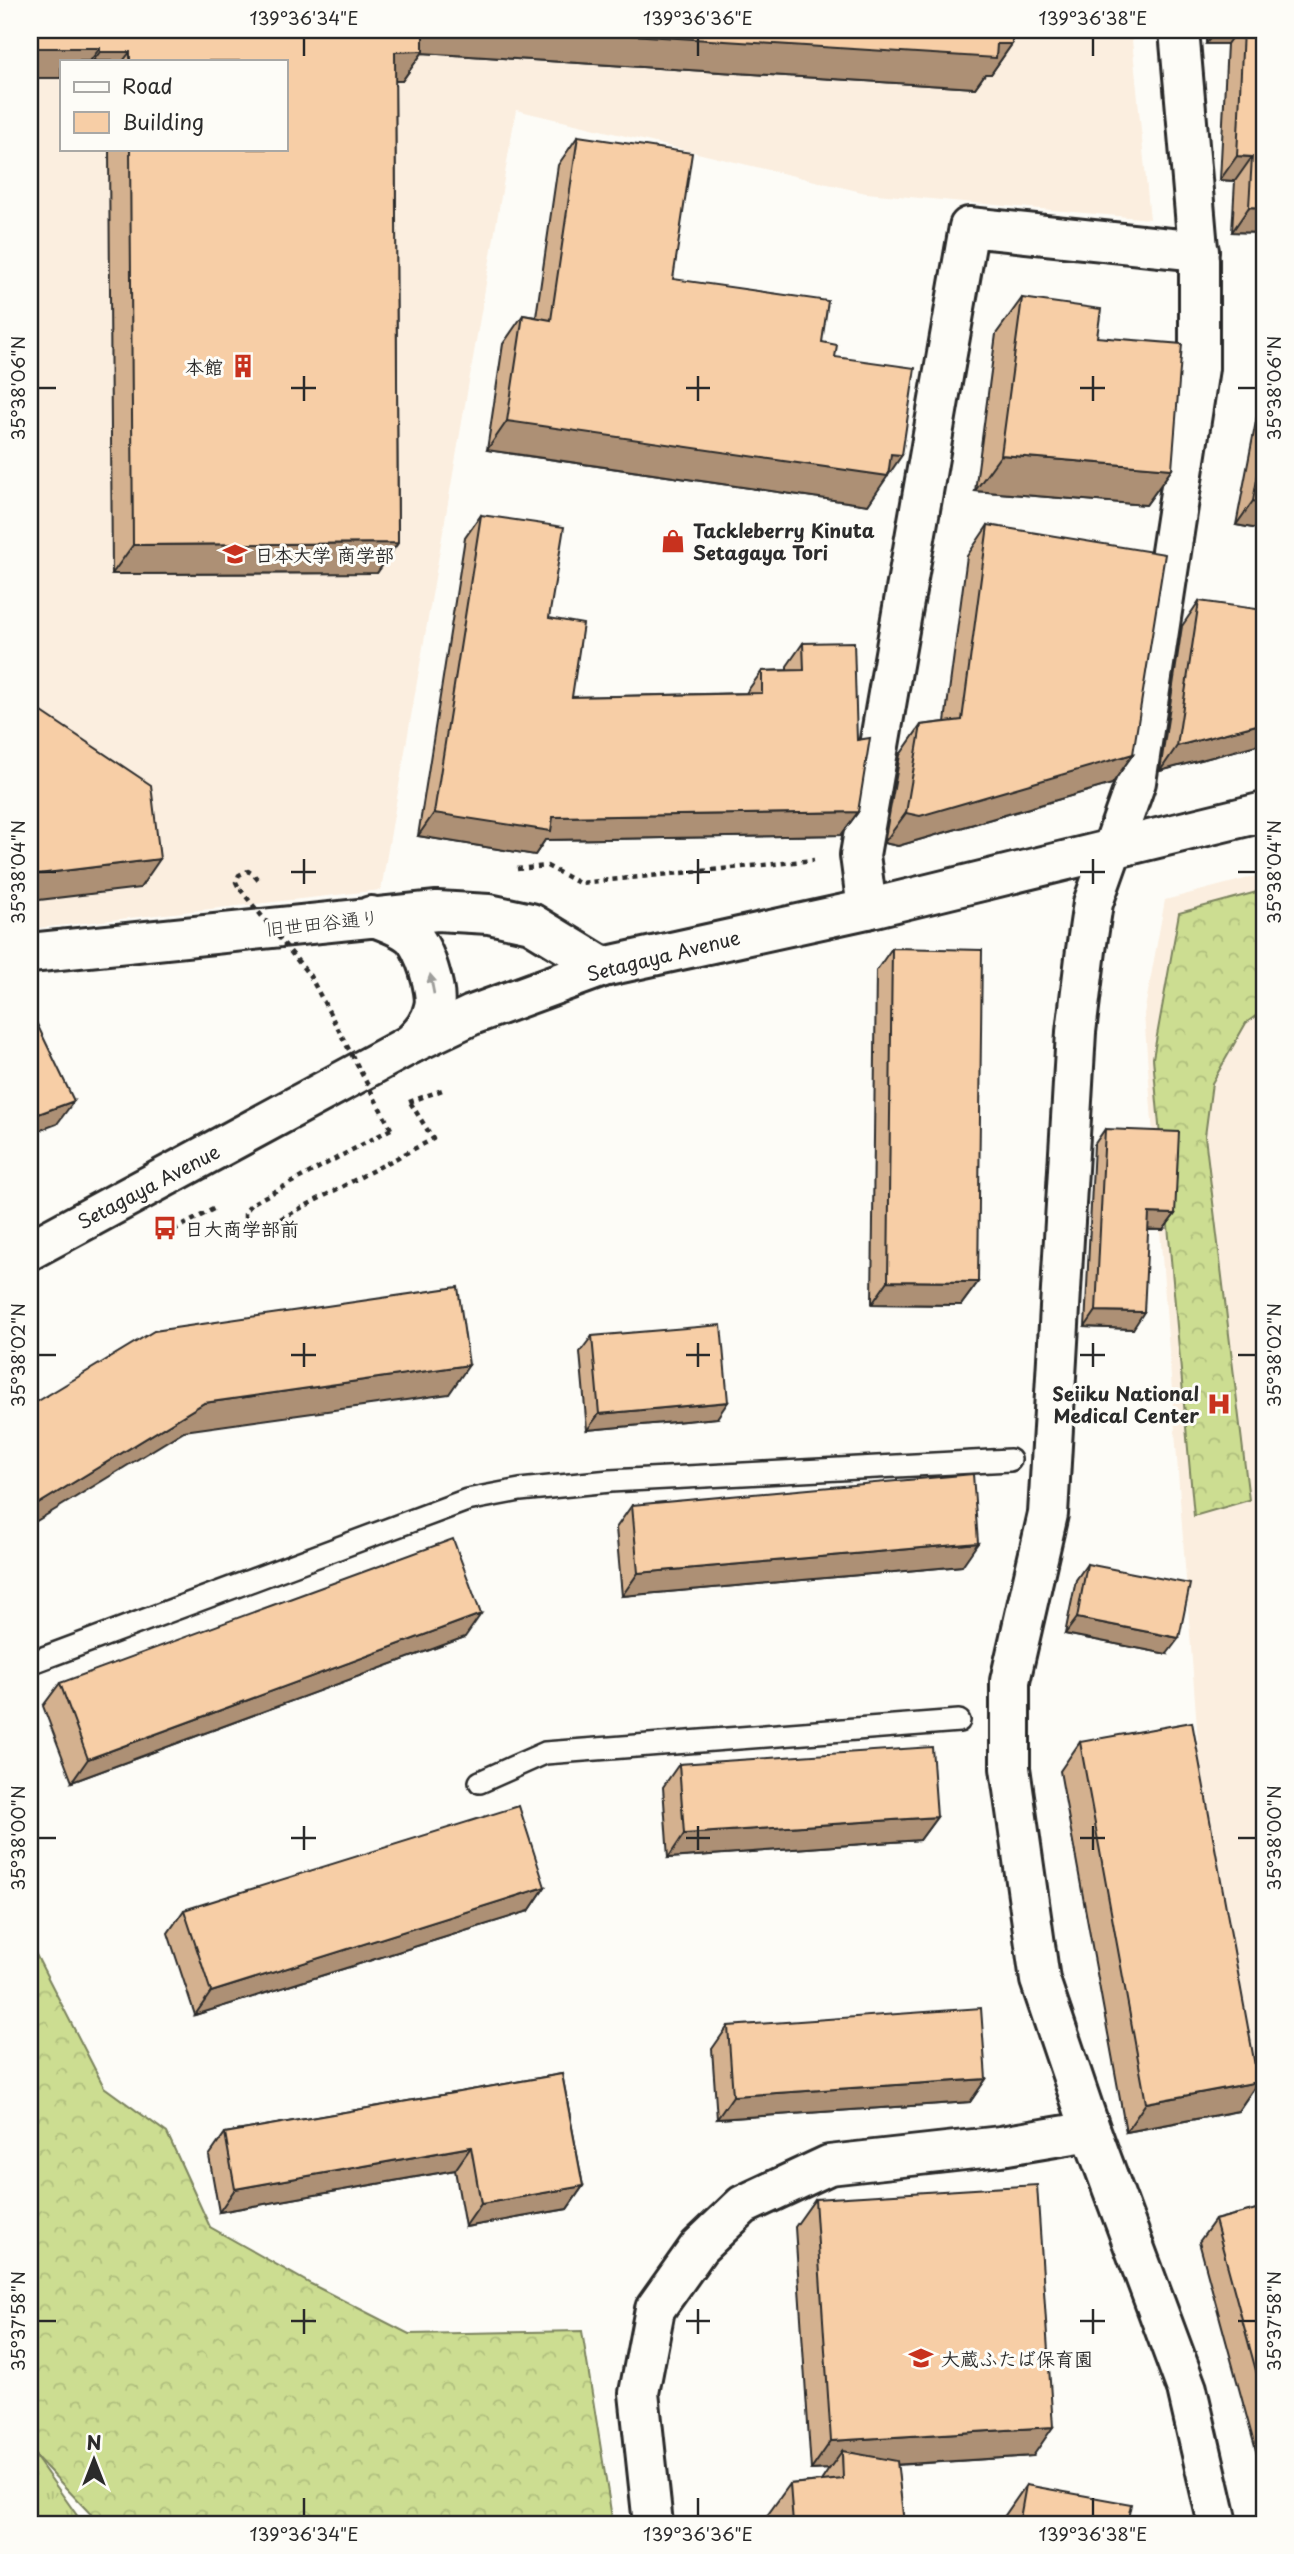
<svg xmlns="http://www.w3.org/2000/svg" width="1294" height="2554" viewBox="0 0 1294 2554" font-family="'Playpen Sans','Klee One',sans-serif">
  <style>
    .built { fill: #fbeedf; fill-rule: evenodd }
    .grass { fill: url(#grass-tufts); stroke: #7c845e; stroke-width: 2 }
    .forest { fill: url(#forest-crowns); stroke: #7c845e; stroke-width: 2 }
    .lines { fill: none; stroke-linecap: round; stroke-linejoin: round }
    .service-casing { stroke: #2b2b2b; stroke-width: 26 }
    .minor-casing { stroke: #2b2b2b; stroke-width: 44 }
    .tertiary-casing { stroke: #2b2b2b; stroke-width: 44 }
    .primary-casing { stroke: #2b2b2b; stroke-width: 44 }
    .path { stroke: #2b2b2b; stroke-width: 4.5; stroke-dasharray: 5 5; stroke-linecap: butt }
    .service { stroke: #fdfcf7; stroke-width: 21 }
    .minor { stroke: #fdfcf7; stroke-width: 38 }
    .tertiary { stroke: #fdfcf7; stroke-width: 38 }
    .primary { stroke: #fdfcf7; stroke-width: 38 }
    .path-bridge { stroke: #2b2b2b; stroke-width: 4.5; stroke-dasharray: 5 5; stroke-linecap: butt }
    .wall { fill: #d4b18f; stroke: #2b2b2b; stroke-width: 2 }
    .shaded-wall { fill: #ad9074; stroke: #2b2b2b; stroke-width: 2 }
    .building { fill: #f7cea6; stroke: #2b2b2b; stroke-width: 2 }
    .oneway { fill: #9e9e9b }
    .ticks { fill: none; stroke: #2b2b2b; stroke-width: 2.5 }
    .labels { text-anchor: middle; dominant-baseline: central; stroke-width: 6; stroke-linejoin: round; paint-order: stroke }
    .poi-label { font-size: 19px; font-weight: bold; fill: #2b2b2b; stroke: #fdfcf7; text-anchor: start }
    .street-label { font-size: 19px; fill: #2b2b2b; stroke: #fdfcf7 }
    .neatline { fill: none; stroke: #2b2b2b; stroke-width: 2.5 }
    .ticks-label { font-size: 18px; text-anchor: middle; fill: #2b2b2b }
  </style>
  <defs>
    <pattern id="grass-tufts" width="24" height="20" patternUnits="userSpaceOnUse" patternTransform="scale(1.75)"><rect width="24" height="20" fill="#ccdd91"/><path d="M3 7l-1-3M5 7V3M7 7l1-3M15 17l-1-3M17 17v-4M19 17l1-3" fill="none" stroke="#afbe7d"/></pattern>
    <pattern id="forest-crowns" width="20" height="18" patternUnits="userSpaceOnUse" patternTransform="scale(1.75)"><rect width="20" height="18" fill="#ccdd91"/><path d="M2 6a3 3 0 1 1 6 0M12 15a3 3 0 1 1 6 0" fill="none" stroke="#afbe7d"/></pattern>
  </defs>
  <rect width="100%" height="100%" fill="#fdfcf7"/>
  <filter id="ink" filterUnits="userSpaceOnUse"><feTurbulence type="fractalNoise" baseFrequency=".0143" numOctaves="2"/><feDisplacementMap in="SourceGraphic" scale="14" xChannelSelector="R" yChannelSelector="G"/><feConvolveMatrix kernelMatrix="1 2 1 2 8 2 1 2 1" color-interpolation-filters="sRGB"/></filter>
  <g filter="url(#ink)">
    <path class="built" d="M30 30H1131L1150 219 866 193 516 110 381 890 30 929ZM61 61H285V149H61Z
      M1264 874V2132L1202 1795 1144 1014 1165 900Z"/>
    <path class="grass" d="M30 2449 83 2524H30Z"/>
    <path class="forest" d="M1264 890V1010L1246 1023 1212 1083 1205 1136 1249 1500 1194 1516 1153 1058 1179 913Z
      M30 1943 104 2087 167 2133 210 2227 311 2284 409 2334 582 2331 613 2524H100L30 2450Z"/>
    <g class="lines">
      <g class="service-casing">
        <path id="service" d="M30 1663 467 1500 520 1490 610 1481 1010 1460
          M480 1782 545 1753 959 1721"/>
      </g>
      <g class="minor-casing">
        <path id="minor" d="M1179 30 1199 260V368L1136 782 1093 903 1086 950 1076 1032 1048 1514 1010 1681V1768L1040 1980 1091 2131 1187 2389 1218 2524
          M867 909 860 855 969 227 1199 251
          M653 2524 639 2393 655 2309 699 2247 743 2205 829 2165 1001 2146 1091 2131"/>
      </g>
      <g class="tertiary-casing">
        <path id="tertiary" d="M371 916C385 921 400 926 411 935 424 946 438 992 434 1007 431 1023 422 1033 411 1044
          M30 953 437 911 489 914 531 923 603 967"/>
      </g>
      <g class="primary-casing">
        <path id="primary" d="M30 1250 411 1044 472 1015 603 967 867 909 1264 812"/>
      </g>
      <path class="path" d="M517 869 547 866 579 883 814 860
        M238 886 236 882 239 875 248 871 253 874 259 881
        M409 1102 445 1089
        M391 1129 253 1203 245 1212V1222L250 1229H261L433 1139 410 1102
        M165 1235 217 1207"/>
      <use href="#service" class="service"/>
      <use href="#minor" class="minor"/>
      <use href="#tertiary" class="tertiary"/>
      <use href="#primary" class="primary"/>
      <path class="path-bridge" d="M240 889 310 976 391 1129"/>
    </g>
    <path class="wall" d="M30 30 1012 44 991 74H985L975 88 422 53 402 81H395L398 543 377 573 112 574 109 149H285V61H61V78H30Z
      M1206 30H1264V233L1232 232 1235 181 1220 180 1227 44H1206Z
      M578 136 673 279 822 342 835 357 889 473 868 505 487 450 503 344 523 315 536 317 558 165Z
      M1022 298 1097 337 1172 469 1146 505 975 491 996 334Z
      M1264 402V530L1236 525 1258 411Z
      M481 515 549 618 572 697 746 693 762 671 787 670V666L803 643 858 812 841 835 545 840 535 855 418 836 465 538Z
      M988 525 1133 754 1112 784 898 846 884 843 900 755 921 725 945 722 967 556Z
      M1199 601 1264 743 1160 771 1182 626Z
      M892 948 978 1282 961 1305 872 1304 876 971Z
      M1105 1129 1175 1214 1163 1230H1148L1133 1329 1085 1327 1094 1145Z
      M592 1336 717 1418 587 1430 580 1352Z
      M632 1505 962 1566 622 1596 616 1528Z
      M1087 1564 1167 1654 1065 1634 1076 1580Z
      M465 1637 72 1782 43 1706 60 1683Z
      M1080 1742 1258 2082 1238 2111 1126 2132 1060 1771Z
      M679 1764 937 1817 920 1840 668 1858 663 1787Z
      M545 1887 529 1911 195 2015 168 1933 184 1910Z
      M728 2026 986 2079 970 2102 717 2119 712 2049Z
      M562 2074 583 2186 567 2209 465 2227 455 2170 219 2212 209 2156 225 2133Z
      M815 2199 1033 2456 897 2465 904 2524H761L790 2484 821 2481 829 2469 811 2470 795 2227Z
      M1264 2207V2480L1199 2242 1215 2220Z
      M1026 2485 1127 2524H999Z"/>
    <path class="shaded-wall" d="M417 30H551L1012 44 991 74H985L975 88 422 53 402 81H374L395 52Z
      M1216 30H1237L1227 44H1206Z
      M30 48H100L90 61H61V78H30Z
      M100 52H130L123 61H93Z
      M1237 156 1252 157 1235 181 1220 180Z
      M1249 207 1264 208V233L1232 232Z
      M507 421 891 454 902 455 868 505 487 450Z
      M1001 455 1172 469 1146 505 975 491Z
      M1253 501 1264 503V530L1236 525Z
      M398 543 377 573 112 574 133 545Z
      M1264 723V743L1160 771 1177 746Z
      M1133 754 1112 784 898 846 884 843 906 813Z
      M858 812 841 835 545 840 535 855 418 836 434 813 553 817Z
      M160 859 140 888 30 901V875Z
      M74 1101 57 1124 30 1134V1117Z
      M1149 1213 1175 1214 1163 1230 1138 1229Z
      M888 1281 978 1282 961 1305 872 1304Z
      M1096 1311 1144 1312 1133 1329 1085 1327Z
      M469 1365 449 1394 184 1431 30 1525V1509L204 1403Z
      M728 1402 717 1418 587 1430 599 1414Z
      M978 1543 962 1566 622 1596 638 1573Z
      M481 1614 465 1637 72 1782 88 1759Z
      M1077 1618 1179 1638 1167 1654 1065 1634Z
      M937 1817 920 1840 668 1858 684 1834Z
      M545 1887 529 1911 195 2015 211 1992Z
      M986 2079 970 2102 717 2119 733 2096Z
      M1258 2082 1238 2111 1126 2132 1146 2103Z
      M471 2147 455 2170 219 2212 235 2189Z
      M583 2186 567 2209 465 2227 481 2204Z
      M1053 2427 1033 2456 843 2468 842 2451 829 2469 811 2470 831 2441Z"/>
    <path class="building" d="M30 30H423V51L395 52 398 543 133 545 130 149H285V61H130V52H100V48H30Z
      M551 30H1012V44H997L996 58Z
      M1243 30H1264V208L1249 207 1252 157 1237 156Z
      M578 136 692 153 673 279 828 301 822 342 837 345 835 357 915 368 902 455 891 454 888 476 507 421 523 315 551 320Z
      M1022 298 1101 309 1097 337 1182 344 1172 469 1001 455Z
      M1264 442V503L1253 501Z
      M481 515 564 527 549 618 583 624 572 697 762 693V671L804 670 803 643 854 642 857 740 870 738 858 812 553 817 551 831 434 813Z
      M988 525 1165 554 1133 754 920 816 906 813 921 725 962 720Z
      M1199 601 1264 610V723L1177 746Z
      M30 704 151 785 160 859 30 875Z
      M892 948 982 950 978 1282 888 1281Z
      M35 1020 74 1101 30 1117V1022Z
      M1105 1129 1179 1132 1175 1214 1149 1213 1144 1312 1096 1311Z
      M458 1287 469 1365 204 1403 30 1509V1406L154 1331Z
      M721 1325 728 1402 599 1414 592 1336Z
      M973 1474 978 1543 638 1573 632 1505Z
      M453 1539 481 1614 88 1759 60 1683Z
      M1087 1564 1190 1584 1179 1638 1077 1618Z
      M1192 1722 1258 2082 1146 2103 1080 1742Z
      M932 1747 937 1817 684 1834 679 1764Z
      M519 1806 545 1887 211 1992 184 1910Z
      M981 2008 986 2079 733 2096 728 2026Z
      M562 2074 583 2186 481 2204 471 2147 235 2189 225 2133Z
      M1037 2185 1053 2427 831 2441 815 2199Z
      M1264 2207V2400L1215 2220Z
      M842 2451 897 2461 904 2524H793L790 2484 843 2479Z
      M1026 2485 1131 2504 1127 2524H1019Z"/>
    <defs><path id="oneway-solid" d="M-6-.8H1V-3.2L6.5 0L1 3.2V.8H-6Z" transform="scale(1.75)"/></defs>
    <use class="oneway" href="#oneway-solid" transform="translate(432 984) rotate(-101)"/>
  </g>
  <path class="ticks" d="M304 38V56M698 38V56M1093 38V56M304 376V401M698 376V401M1093 376V401M38 388H56M291 388H316M686 388H710M1080 388H1105M1238 388H1256M304 859V884M698 859V884M1093 859V884M38 872H56M291 872H316M686 872H710M1080 872H1105M1238 872H1256M304 1343V1367M698 1343V1367M1093 1343V1367M38 1355H56M291 1355H316M686 1355H710M1080 1355H1105M1238 1355H1256M304 1826V1850M698 1826V1850M1093 1826V1850M38 1838H56M291 1838H316M686 1838H710M1080 1838H1105M1238 1838H1256M304 2309V2334M698 2309V2334M1093 2309V2334M38 2321H56M291 2321H316M686 2321H710M1080 2321H1105M1238 2321H1256M304 2498V2516M698 2498V2516M1093 2498V2516"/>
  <defs>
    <g id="building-bare" transform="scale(1.89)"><path d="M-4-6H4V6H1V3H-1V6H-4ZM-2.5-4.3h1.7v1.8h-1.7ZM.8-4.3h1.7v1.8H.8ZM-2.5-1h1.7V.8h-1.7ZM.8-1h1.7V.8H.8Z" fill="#c8321e" stroke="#fdfcf7" stroke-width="2.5" paint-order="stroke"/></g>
    <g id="shop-bare" transform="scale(1.89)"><path d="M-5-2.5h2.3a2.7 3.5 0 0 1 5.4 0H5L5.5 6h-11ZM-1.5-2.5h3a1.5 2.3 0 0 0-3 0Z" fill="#c8321e" stroke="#fdfcf7" stroke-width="2.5" paint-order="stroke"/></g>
    <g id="university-bare" transform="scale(1.89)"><path d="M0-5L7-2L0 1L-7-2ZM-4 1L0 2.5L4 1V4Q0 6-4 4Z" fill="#c8321e" stroke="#fdfcf7" stroke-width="2.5" paint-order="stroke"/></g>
    <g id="bus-bare" transform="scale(1.89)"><path d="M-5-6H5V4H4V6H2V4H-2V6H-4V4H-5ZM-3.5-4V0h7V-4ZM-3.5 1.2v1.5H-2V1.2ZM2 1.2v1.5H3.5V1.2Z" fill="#c8321e" stroke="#fdfcf7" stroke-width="2.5" paint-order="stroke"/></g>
    <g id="hospital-bare" transform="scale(1.89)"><path d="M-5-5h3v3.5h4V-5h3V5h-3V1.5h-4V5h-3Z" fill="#c8321e" stroke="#fdfcf7" stroke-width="2.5" paint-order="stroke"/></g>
    <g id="school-bare" transform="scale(1.89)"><path d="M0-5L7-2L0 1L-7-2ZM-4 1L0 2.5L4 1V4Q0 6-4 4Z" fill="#c8321e" stroke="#fdfcf7" stroke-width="2.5" paint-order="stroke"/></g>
  </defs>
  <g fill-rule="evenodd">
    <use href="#building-bare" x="243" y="366"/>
    <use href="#shop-bare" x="673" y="541"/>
    <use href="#university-bare" x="235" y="554"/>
    <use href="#bus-bare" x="165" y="1228"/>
    <use href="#hospital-bare" x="1219" y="1404"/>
    <use href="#school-bare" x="921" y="2358"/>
  </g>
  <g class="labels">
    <g class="poi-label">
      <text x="223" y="366" text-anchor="end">本館</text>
      <text x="693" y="530">Tackleberry Kinuta<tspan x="693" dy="22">Setagaya Tori</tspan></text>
      <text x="255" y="554">日本大学 商学部</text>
      <text x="185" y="1228">日大商学部前</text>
      <text x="1199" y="1393" text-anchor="end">Seiiku National<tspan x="1199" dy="22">Medical Center</tspan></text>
      <text x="941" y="2358">大蔵ふたば保育園</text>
    </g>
    <g class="street-label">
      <text transform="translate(322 922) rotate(-6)">旧世田谷通り</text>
      <text transform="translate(663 955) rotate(-14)">Setagaya Avenue</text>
      <text transform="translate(148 1186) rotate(-28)">Setagaya Avenue</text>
    </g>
  </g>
  <rect width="1294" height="2554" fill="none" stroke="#fdfcf7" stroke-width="77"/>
  <rect x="60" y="60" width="228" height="91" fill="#fdfcf7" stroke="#a9a8a5" stroke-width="2"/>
  <rect x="74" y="82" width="35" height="10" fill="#fdfcf7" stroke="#a9a8a5" stroke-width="2"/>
  <text x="122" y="94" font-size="21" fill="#2b2b2b">Road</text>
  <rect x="74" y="112" width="35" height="21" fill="#f7cea6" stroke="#a9a8a5" stroke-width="2"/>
  <text x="122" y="130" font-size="21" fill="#2b2b2b">Building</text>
  <g transform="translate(94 2460)" stroke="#fdfcf7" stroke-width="5" paint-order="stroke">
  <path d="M0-5L12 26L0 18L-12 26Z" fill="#2b2b2b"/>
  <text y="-10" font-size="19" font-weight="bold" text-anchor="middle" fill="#2b2b2b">N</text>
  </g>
  <rect x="38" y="38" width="1218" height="2478" class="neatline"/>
  <g class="ticks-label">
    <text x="304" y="25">139°36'34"E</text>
    <text x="698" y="25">139°36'36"E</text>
    <text x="1093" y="25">139°36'38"E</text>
    <text transform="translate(19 388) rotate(-90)" y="6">35°38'06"N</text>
    <text transform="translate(1275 388) rotate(-90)" y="6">35°38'06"N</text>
    <text transform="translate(19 872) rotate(-90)" y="6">35°38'04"N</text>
    <text transform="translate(1275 872) rotate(-90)" y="6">35°38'04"N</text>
    <text transform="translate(19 1355) rotate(-90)" y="6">35°38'02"N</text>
    <text transform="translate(1275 1355) rotate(-90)" y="6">35°38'02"N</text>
    <text transform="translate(19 1838) rotate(-90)" y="6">35°38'00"N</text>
    <text transform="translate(1275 1838) rotate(-90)" y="6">35°38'00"N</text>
    <text transform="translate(19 2321) rotate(-90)" y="6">35°37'58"N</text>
    <text transform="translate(1275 2321) rotate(-90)" y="6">35°37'58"N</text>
    <text x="304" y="2541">139°36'34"E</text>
    <text x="698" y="2541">139°36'36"E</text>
    <text x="1093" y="2541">139°36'38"E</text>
  </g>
</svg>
